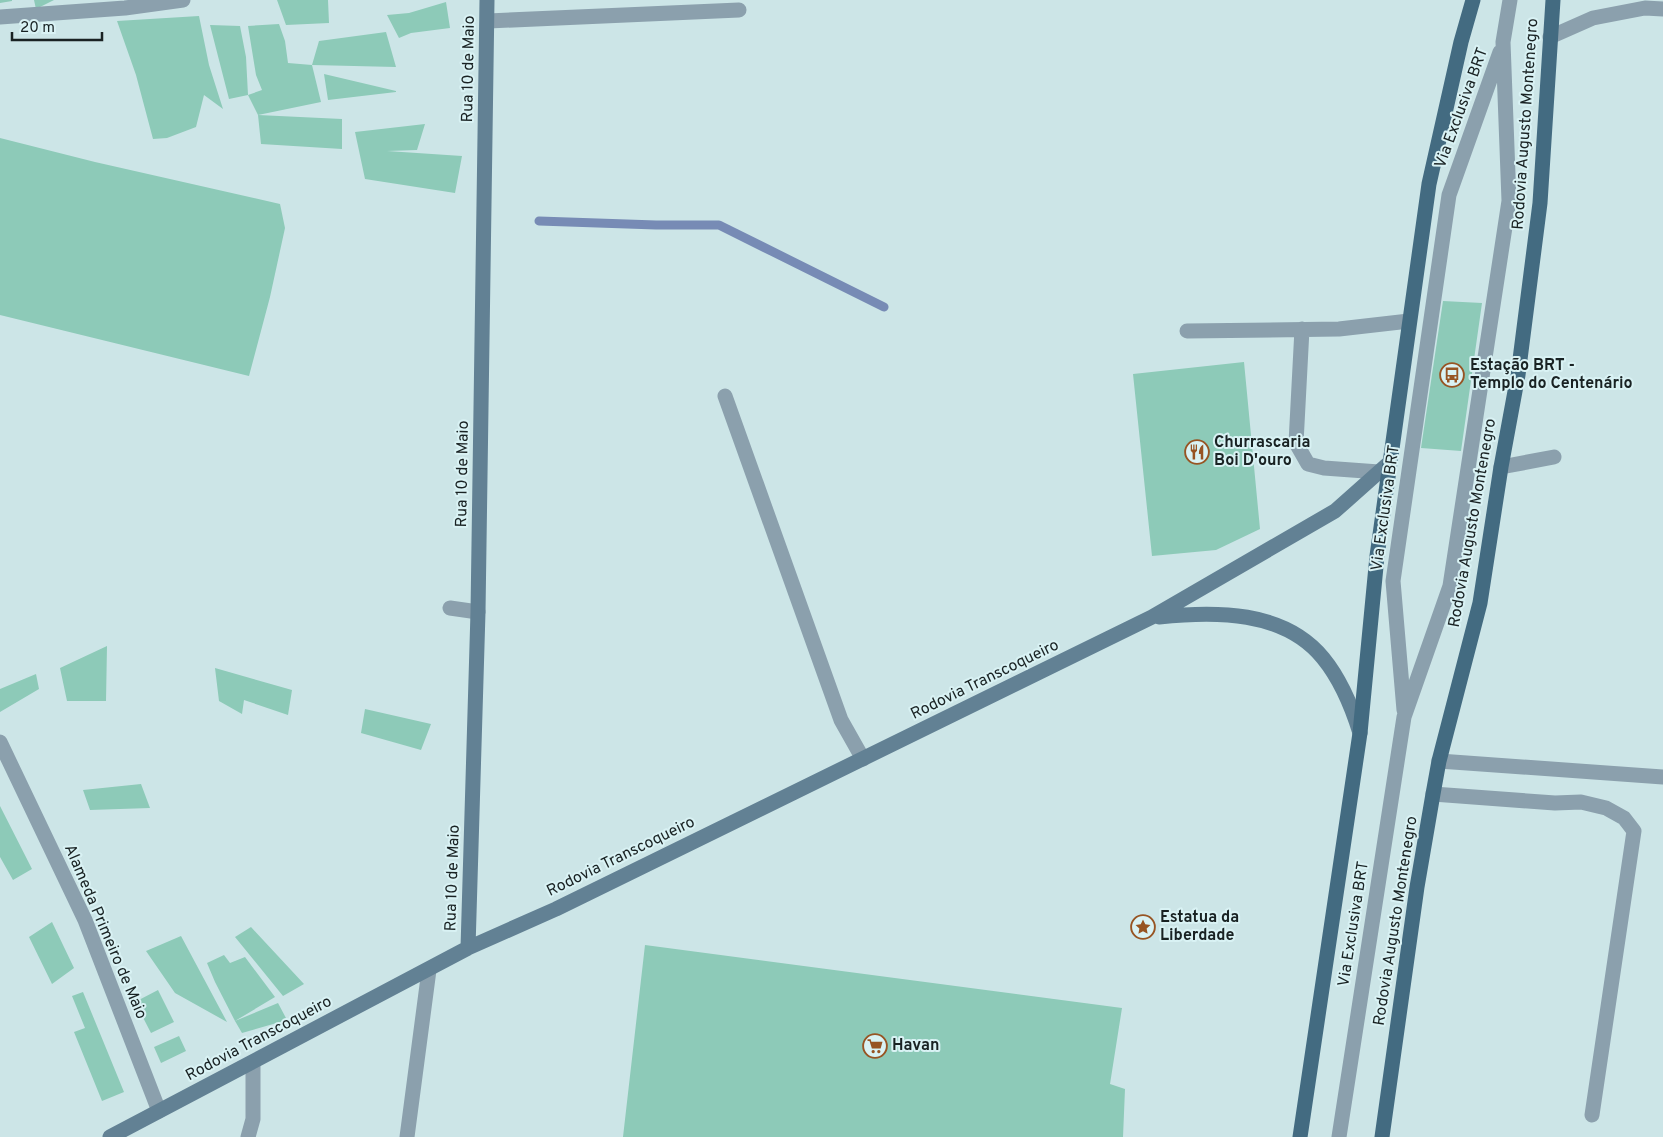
<svg xmlns="http://www.w3.org/2000/svg" width="1663" height="1137" viewBox="0 0 1663 1137" font-family="Overpass,sans-serif">
  <style>
    .lines { fill: none; stroke-linecap: round; stroke-linejoin: round }
    .stream { stroke: #778bb5; stroke-width: 9 }
    .building { fill: #8dcab8 }
    .lane { stroke: #8ba0ad; stroke-width: 15 }
    .street { stroke: #8ba0ad; stroke-width: 15 }
    .secondary { stroke: #628194; stroke-width: 15 }
    .primary { stroke: #436b81; stroke-width: 15 }
    .labels { text-anchor: middle; dominant-baseline: central; stroke-width: 4; stroke-linejoin: round; paint-order: stroke }
    .street-label { font-size: 16px; fill: #192223; stroke: #d9f2f4 }
    .poi-label { font-size: 16px; font-weight: bold; fill: #192223; stroke: #d9f2f4; text-anchor: start }
  </style>
  <rect width="100%" height="100%" fill="#cce5e7"/>
  <g class="lines">
    <path class="stream" d="M539 221 656 225H719L884 307"/>
  </g>
  <path class="building" d="M0 0H12V1L0 3Z
    M34 0H54L36 9Z
    M277 0H328L329 23 286 25Z
    M446 2 450 28 411 33 399 38 387 15 409 13Z
    M199 16 209 65 223 109 204 95 196 127 167 138 153 139 136 75 117 21Z
    M279 24 285 41 288 63 312 65 321 102 258 115 342 119V149L261 144 258 115 248 95 229 99 210 25 240 26 246 57 248 95 262 90 256 75 248 26Z
    M386 32 396 67 312 65 319 41Z
    M324 74 396 91V92L328 100Z
    M425 124 417 150 387 151 462 156 455 193 365 179 355 132Z
    M0 138 95 162 280 204 285 228 270 297 249 376 0 315Z
    M1443 301 1482 303 1461 451 1421 448Z
    M1244 362 1260 529 1216 550 1152 556 1133 374Z
    M107 646 106 701H67L60 668Z
    M215 668 292 690 288 715 244 700 242 714 219 701Z
    M36 674 39 689 0 712V689Z
    M365 709 431 724 421 750 361 733Z
    M141 784 150 808 90 810 83 790Z
    M0 806 32 869 13 880 0 857Z
    M52 922 74 968 52 984 29 937Z
    M251 927 304 984 283 996 235 937Z
    M181 936 227 1022 175 993 146 951Z
    M645 945 1122 1008 1110 1084 1125 1089 1123 1137H623Z
    M224 955 230 963 245 957 275 997 235 1021 215 982 207 963Z
    M158 990 174 1022 151 1033 135 1002Z
    M83 992 124 1092 102 1101 74 1032 85 1028 72 996Z
    M278 1003 287 1020 242 1033 235 1021Z
    M179 1036 186 1051 161 1063 154 1047Z"/>
  <g class="lines">
    <path class="lane" d="M1302 329 1296 443 1308 464 1324 468 1379 472
      M1187 331 1339 329 1409 321
      M725 396 841 720 863 759
      M1501 467 1554 457
      M450 608 478 612
      M1404 710 1393 581 1449 195 1500 52
      M1439 761 1663 777
      M1433 794 1555 803 1581 802 1606 808 1624 818 1634 831 1592 1115
      M248 1137 253 1119V1062
      M1339 1137 1404 717 1450 586 1509 201 1503 42 1510 0"/>
    <path class="street" d="M0 17 125 8 183 0
      M488 21 739 10
      M1550 37 1593 18 1645 8 1663 9
      M0 742 85 920 159 1111
      M407 1137 429 970"/>
    <path class="secondary" d="M1159 617C1214 611 1284 610 1323 658 1341 680 1352 707 1360 733
      M468 948 478 612 487 0
      M110 1137 468 948 556 909 1152 617 1335 511 1389 463"/>
    <path class="primary" d="M1300 1137 1360 733 1377 556 1429 184 1461 42 1473 0
      M1382 1137 1417 887 1433 794 1439 761 1480 603 1501 467 1518 375 1540 203 1553 0"/>
  </g>
  <defs>
    <g id="bus-ring" transform="scale(1.25)"><circle r="9.5" fill="#d9f2f4" stroke="#975423" stroke-width="1.5"/><path d="M-5-6H5V4H4V6H2V4H-2V6H-4V4H-5ZM-3.5-4V0h7V-4ZM-3.5 1.2v1.5H-2V1.2ZM2 1.2v1.5H3.5V1.2Z" fill="#975423"/></g>
    <g id="restaurant-ring" transform="scale(1.25)"><circle r="9.5" fill="#d9f2f4" stroke="#975423" stroke-width="1.5"/><path d="M-5-6h1v4h1v-4h1v4h1v-4h1v5L-1.5 .5V6h-2V.5L-5-1ZM5-6V6H3V1.5H1.5Q1.5-4 5-6Z" fill="#975423"/></g>
    <g id="sight-ring" transform="scale(1.25)"><circle r="9.5" fill="#d9f2f4" stroke="#975423" stroke-width="1.5"/><path d="M0-6L1.8-2.2L6-1.7L2.9 1.2L3.7 5.4L0 3.3L-3.7 5.4L-2.9 1.2L-6-1.7L-1.8-2.2Z" fill="#975423"/></g>
    <g id="supermarket-ring" transform="scale(1.25)"><circle r="9.5" fill="#d9f2f4" stroke="#975423" stroke-width="1.5"/><path d="M-6-5.5h2.5l.6 2H6L4.5 2H-2.5L-4.4-4H-6ZM-1.5 3.2a1.3 1.3 0 1 0 .1 0ZM3 3.2a1.3 1.3 0 1 0 .1 0Z" fill="#975423"/></g>
  </defs>
  <g fill-rule="evenodd">
    <use href="#bus-ring" x="1452" y="375"/>
    <use href="#restaurant-ring" x="1197" y="452"/>
    <use href="#sight-ring" x="1143" y="927"/>
    <use href="#supermarket-ring" x="875" y="1046"/>
  </g>
  <g class="labels">
    <g class="street-label">
      <text transform="translate(469 69) rotate(-89)">Rua 10 de Maio</text>
      <text transform="translate(1462 108) rotate(-70)">Via Exclusiva BRT</text>
      <text transform="translate(1526 124) rotate(-86)">Rodovia Augusto Montenegro</text>
      <text transform="translate(463 474) rotate(-89)">Rua 10 de Maio</text>
      <text transform="translate(1386 508) rotate(-82)">Via Exclusiva BRT</text>
      <text transform="translate(1473 523) rotate(-80)">Rodovia Augusto Montenegro</text>
      <text transform="translate(985 680) rotate(-26)">Rodovia Transcoqueiro</text>
      <text transform="translate(621 857) rotate(-26)">Rodovia Transcoqueiro</text>
      <text transform="translate(453 878) rotate(-88)">Rua 10 de Maio</text>
      <text transform="translate(1396 921) rotate(-81)">Rodovia Augusto Montenegro</text>
      <text transform="translate(1354 924) rotate(-81)">Via Exclusiva BRT</text>
      <text transform="translate(105 932) rotate(67)">Alameda Primeiro de Maio</text>
      <text transform="translate(259 1039) rotate(-28)">Rodovia Transcoqueiro</text>
    </g>
    <g class="poi-label">
      <text x="1470" y="366">Estação BRT -<tspan x="1470" dy="18">Templo do Centenário</tspan></text>
      <text x="1214" y="443">Churrascaria<tspan x="1214" dy="18">Boi D'ouro</tspan></text>
      <text x="1160" y="918">Estatua da<tspan x="1160" dy="18">Liberdade</tspan></text>
      <text x="892" y="1046">Havan</text>
    </g>
  </g>
  <path d="M12 32v8h90v-8" fill="none" stroke="#192223" stroke-width="2.5"/>
  <text x="20" y="32" font-size="15" fill="#192223" stroke="#d9f2f4" stroke-width="4" paint-order="stroke">20 m</text>
</svg>
